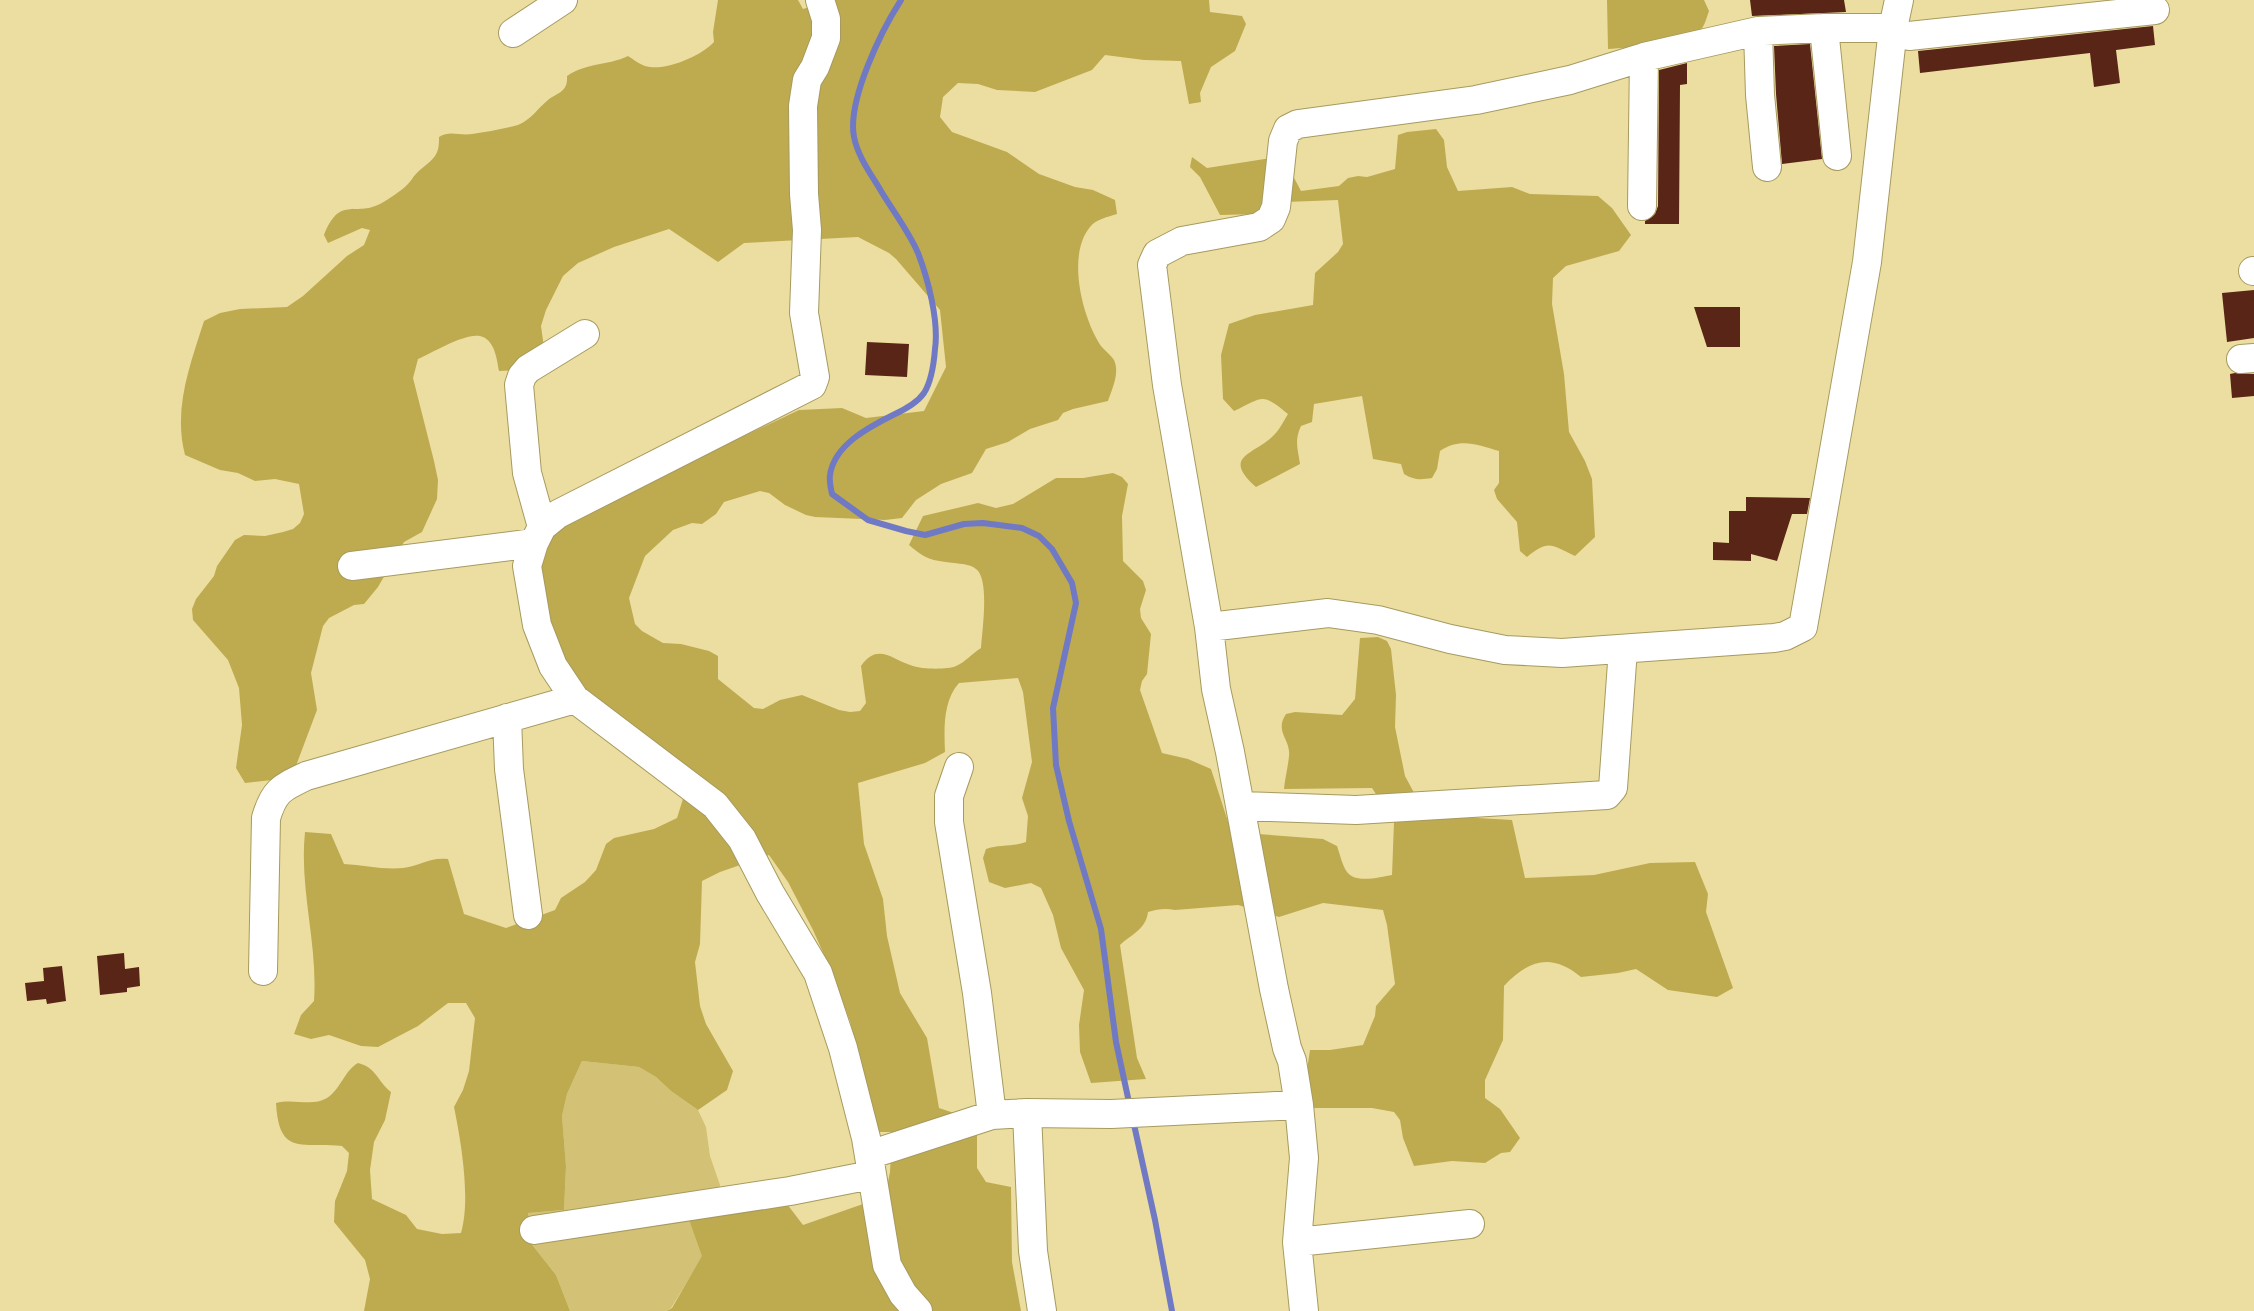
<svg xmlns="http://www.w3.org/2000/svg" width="2254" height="1311" viewBox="0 0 2254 1311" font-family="'Fira Sans Condensed',sans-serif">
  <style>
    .green { fill: #d3c275 }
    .forest { fill: #beab4f }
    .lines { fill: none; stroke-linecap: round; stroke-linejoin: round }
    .stream { stroke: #7079c3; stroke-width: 6 }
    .building { fill: #592516 }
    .minor-casing { stroke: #a79a5f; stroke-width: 30 }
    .minor { stroke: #fff; stroke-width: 28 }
  </style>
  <rect width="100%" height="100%" fill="#ecdea1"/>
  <path class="green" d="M582 1061 639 1067 656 1077 671 1091 698 1110 706 1127 710 1156 720 1185 716 1210 687 1214 703 1256 671 1308 667 1311H570L556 1275 530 1242 528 1213 564 1210 566 1166 562 1116 567 1094Z"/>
  <path class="forest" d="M718 0H798L803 9 832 0H1209L1210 12 1242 16 1246 24 1235 51 1211 67 1200 93 1201 102 1189 104 1181 61 1144 60 1105 55 1092 70 1035 92 997 90 978 84 958 83 943 97 940 117 952 132 1007 152 1039 174 1075 187 1093 190 1115 200 1117 214C1108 217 1096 219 1090 227 1066 256 1083 319 1101 346 1105 351 1111 355 1114 360 1120 373 1112 389 1108 401L1073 409 1063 413 1058 420 1030 429 1008 442 986 449 972 473 941 484 916 500 902 518 885 520 815 517 806 515 785 505 769 493 760 491 724 502 716 514 702 524 692 523 673 530 645 556 629 598 635 624 642 631 663 643 681 644 709 651 718 656V679L754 708 763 709 780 700 802 695 839 710 850 712 860 711 866 703 861 666C878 642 892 660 913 666 921 669 947 670 956 666 964 663 973 653 981 648 982 631 990 579 976 569 970 564 961 564 954 563 930 560 927 560 909 545L923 516 978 503 996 508 1013 504 1056 478H1083L1113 473 1122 477 1128 484 1122 516 1123 561 1143 581 1146 590 1140 609 1141 618 1151 634 1147 674 1142 681 1140 690 1162 753 1188 759 1211 769 1230 828 1258 834 1323 839 1337 846C1340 854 1342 865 1347 872 1356 884 1380 877 1392 875L1394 822 1372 788 1284 789C1285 778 1288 767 1289 756 1291 739 1274 732 1286 714L1295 712 1342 715 1355 699 1360 638 1378 637 1387 641 1391 649 1396 695 1395 727 1405 776 1426 815 1512 820 1525 878 1594 875 1650 863 1695 862 1708 894 1706 912 1733 988 1717 997 1668 990 1636 969 1618 973 1581 977C1552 953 1529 959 1504 986L1503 1040 1485 1080V1098L1500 1109 1520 1138 1510 1152 1501 1153 1485 1163 1452 1161 1414 1166 1403 1138 1400 1120 1394 1112 1372 1108H1314L1307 1070 1310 1050H1330L1363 1045 1375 1016 1376 1006 1395 984 1387 925 1383 910 1323 903 1279 917 1238 905 1175 910C1165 908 1158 909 1148 912 1146 929 1132 934 1120 945L1137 1058 1146 1079 1091 1083 1080 1052 1079 1025 1084 990 1061 948 1053 915 1041 888 1031 883 1005 888 989 882 983 858 986 849C999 844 1013 847 1026 842L1028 816 1022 798 1032 762 1023 692 1018 678 959 683C943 701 944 728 945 752L925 763 858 783 864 844 883 899 887 936 900 993 927 1038 939 1108 957 1114 977 1135V1168L986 1182 1011 1187 1012 1262 1021 1311H667L672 1308 702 1256 687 1214 787 1204 803 1225 863 1204 886 1192 890 1172 892 1132H878L850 1021 830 968 813 930 788 882 769 855 720 872 702 881 700 944 695 962 700 1006 706 1024 733 1071 727 1090 698 1110 671 1091 656 1077 639 1067 582 1061 567 1094 562 1116 566 1166 564 1210 528 1213 530 1242 556 1275 570 1311H364L370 1279 365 1260 334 1222 335 1201 347 1171 349 1153 342 1146C303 1141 279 1158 276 1103 293 1098 312 1107 327 1098 341 1089 344 1071 358 1063 376 1067 378 1082 391 1092L385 1120 374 1142 370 1170 372 1199 406 1215 417 1229 442 1234 461 1233C471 1199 461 1141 454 1107L463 1090 469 1071 475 1018 466 1003H448L418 1026 378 1047 361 1046 329 1035 311 1039 294 1034 301 1015 314 1001C318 944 299 889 305 832L331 834 344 864C363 865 384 870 403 868 421 866 428 857 448 859L464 914 506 928 555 910 561 898 585 882 596 870 606 844 614 838 654 829 677 818 692 770 633 739 573 679 541 617 532 577 541 543 558 530 592 511 687 463 799 410 842 408 866 418 924 411 946 367 940 310 896 259 889 253 858 237 744 243 718 262 669 229 614 247 578 263 563 276 546 310 541 326 547 369 499 371C497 360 495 342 483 337 469 330 432 353 418 359L413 378 434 461 438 480 437 499 422 532 404 542 378 587 364 604 354 605 329 618 323 626 311 673 317 710 294 771 272 780 245 783 236 768 242 725 239 688 228 660 193 620 192 609 196 599 214 576 217 566 235 540 244 535 265 536 283 532 293 529 300 523 304 514 299 484 275 479 255 481 238 473 220 470 185 455C173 409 190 365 204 321L220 313 240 309 287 307 303 296 347 256 364 245 370 230 362 228 328 243 324 235C340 195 354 217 380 204 389 199 401 191 408 184 411 181 413 177 415 175 421 168 430 163 435 156 439 150 439 144 439 137 450 130 459 136 472 134 487 132 504 129 518 125 531 120 538 108 548 100 559 92 568 92 567 76 588 62 607 66 628 56 633 59 639 64 645 66 665 72 701 56 714 42L713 32Z
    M1607 0H1704L1709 11C1706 19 1704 30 1696 34 1676 46 1631 47 1608 49Z
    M1436 129 1444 140 1447 167 1458 191 1512 187 1530 194 1598 196 1612 208 1631 235 1619 251 1566 266 1553 278 1552 304 1564 374 1569 432 1585 461 1592 479 1595 537 1575 556C1551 545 1549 539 1527 557L1520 551 1517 522 1497 499 1494 490 1499 483V451C1478 445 1460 437 1440 451L1437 469 1432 478C1420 480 1414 480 1404 474L1401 464 1373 459 1362 396 1314 404 1312 422 1301 426C1294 441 1298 449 1300 464L1256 487C1222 457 1252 455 1272 437 1279 431 1283 422 1288 414 1261 392 1264 397 1234 411L1223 399 1221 355 1229 324 1255 315 1313 305 1315 273 1338 252 1343 244 1338 200 1286 202 1260 214 1220 215 1200 177 1190 167 1192 157 1207 168 1271 158 1292 174 1301 191 1339 186 1348 178 1358 176 1367 177 1395 169 1398 135 1407 132Z"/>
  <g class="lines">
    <path class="stream" d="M901 0C881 31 847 101 854 137 858 157 871 174 881 191 893 211 909 232 918 253 928 279 939 321 935 349 934 362 931 382 924 393 917 403 904 410 893 415 869 427 834 445 830 475 829 481 831 489 832 494L868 520 906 531 925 535 964 524 983 523 1022 528 1039 536 1052 549 1072 583 1076 603 1053 708 1056 765 1069 821 1101 929 1116 1042 1130 1107
      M1133 1120 1155 1220 1172 1311"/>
  </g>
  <path class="building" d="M1750 0H1844L1846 12 1752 16Z
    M2153 26 2155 45 2116 50 2120 83 2094 87 2090 53 1920 73 1918 51Z
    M1810 44 1822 159 1782 164 1776 94 1774 46Z
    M1687 63V84L1680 85 1679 224H1645V221L1655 214 1658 206 1659 70Z
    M2254 290V338L2227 342 2222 293Z
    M1694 307H1740V347H1707Z
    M867 342 909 344 907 377 865 375Z
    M2235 373 2254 374V396L2232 398 2230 374Z
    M1746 497 1810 498 1807 514H1792L1777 561 1751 554V561L1713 560V542L1729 543V511H1746Z
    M124 953 125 969 139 967 140 986 127 988V992L100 995 97 956Z
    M62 966 66 1001 47 1004 46 999 27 1001 25 983 44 981 43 968Z"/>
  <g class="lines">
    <g class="minor-casing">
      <path id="minor" d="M820 0 826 19V38L815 67 807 80 803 106 804 194 807 230 804 313 815 377 812 385 558 514 542 527 534 543 527 566 537 625 553 666 575 699 715 805 742 839 770 893 818 973 843 1048 866 1138 887 1265 903 1294 918 1311
        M1824 28 1837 156
        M1758 31 1760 95 1767 167
        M513 33 563 0
        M1642 206 1644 57
        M2253 271H2254
        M2241 359 2254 358
        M542 527 527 473 519 385 522 376 528 369 585 334
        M352 566 534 543
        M1209 627 1328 613 1378 620 1450 639 1505 650 1562 653 1774 638 1785 636 1803 627 1867 262 1893 28 1899 0
        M507 718 509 769 528 915
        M959 767 949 796V822L977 993 992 1115
        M1240 806 1356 810 1607 795 1613 788 1623 649
        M263 971 266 818C274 791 281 788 306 776L575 699
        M1027 1113 1033 1251 1042 1311
        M869 1155 992 1115 1027 1113 1111 1114 1299 1105
        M534 1230 790 1191 871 1175
        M1297 1242 1470 1224
        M1304 1311 1297 1242 1304 1158 1299 1105 1292 1061 1287 1048 1274 989 1230 752 1216 689 1209 627 1167 385 1152 265 1157 254 1182 241 1259 227 1271 219 1276 207 1283 141 1288 129 1298 124 1476 100 1570 80 1644 57 1758 31 1824 28H1893L1901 34 1909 36 2155 10"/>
    </g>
    <use href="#minor" class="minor"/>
  </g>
</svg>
